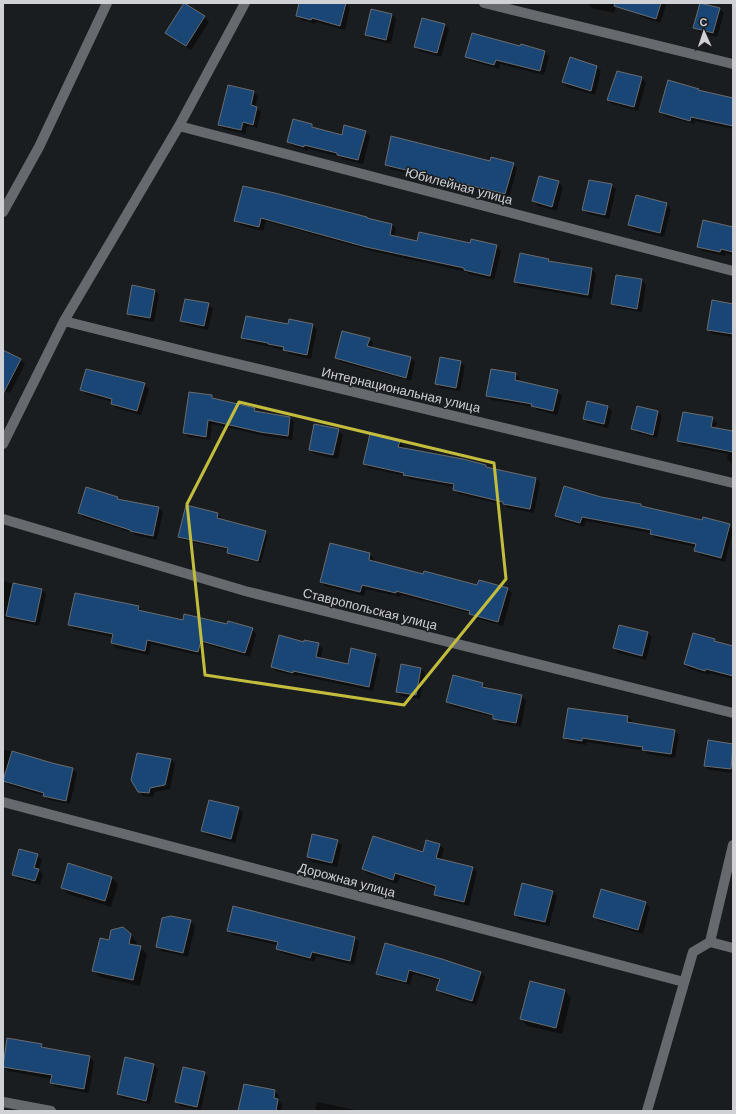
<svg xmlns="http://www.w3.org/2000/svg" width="736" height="1114" viewBox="0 0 736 1114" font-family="'DM Sans',sans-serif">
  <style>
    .shadow { fill: #0007 }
    .building { fill: #194674; stroke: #696c70 }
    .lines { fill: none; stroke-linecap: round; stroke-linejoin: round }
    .minor { stroke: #666a6e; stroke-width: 10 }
    .marked { fill: none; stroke: #c3bd3e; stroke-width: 3; stroke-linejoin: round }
    .labels { text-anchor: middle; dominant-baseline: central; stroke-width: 3; stroke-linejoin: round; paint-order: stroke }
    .street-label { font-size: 13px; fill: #cfd1d4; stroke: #1a1d20 }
  </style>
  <rect width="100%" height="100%" fill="#1a1d20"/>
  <path class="shadow" d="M300 3H346L350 8 345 30 316 22 315 24 302 20 297 16Z
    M588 3H617L614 13 592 8Z
    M619 3H667L660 23 642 17 637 13Z
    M184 4 204 17 209 22 191 50 171 37 166 33Z
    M719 9 724 13 717 37 699 32 694 28Z
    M372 10 392 14 396 19 391 44 371 39 366 35Z
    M445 25 449 29 441 57 419 51 415 47Z
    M522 45 545 52 549 56 544 75 500 64 499 69 471 61 467 57 521 48Z
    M596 67 601 71 595 95 567 87 563 82Z
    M617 72 642 78 646 83 638 111 612 104 608 100Z
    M669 81 698 90 700 92 733 99V129L695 121 694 124 664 116 660 111Z
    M254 92 258 96 255 107 261 112 257 128 247 126 245 134 224 129 219 125Z
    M312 125 316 129 343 136 365 132 370 136 363 164 342 159 340 157 308 149V151L293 146 288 142Z
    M490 162 513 164 517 168 509 198 390 169 386 165Z
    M558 182 563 187 557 211 538 206 533 201Z
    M611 185 616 189 609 219 588 214 583 210Z
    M244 187 392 224 396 229 394 237 418 242 497 246 501 251 494 280 469 274 467 272 372 251 266 221 263 231 240 225 235 221Z
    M637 196 667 204 671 209 664 237 634 230 629 225Z
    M733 228V255L726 253 725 256 702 251 698 246Z
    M548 259 551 262 592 269 596 274 592 299 519 286 515 282Z
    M617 276 642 280 646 285 642 312 617 308 612 304Z
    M155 290 159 295 154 322 133 318 128 314Z
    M208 304 213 309 208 330 186 325 182 321Z
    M733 305V337L712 334 708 329Z
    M289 325H312L317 329 311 359 289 354 285 350 273 348 272 347 247 342 242 338Z
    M369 339 373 343 372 348 411 358 415 362 411 381 341 362 336 357Z
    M3 351 21 360 25 364 10 393 3 390Z
    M460 362 465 366 460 391 440 388 436 383Z
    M516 374 520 379 519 382 557 391 562 396 557 415 537 410 534 407 491 400 487 395Z
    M144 384 149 389 141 415 116 408 112 403V402L86 394 82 390Z
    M212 396 215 400 254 409 258 413 290 418 294 422 292 440 265 436 212 424 210 440 188 437 184 433Z
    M608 407 612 411 608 428 588 423 584 419Z
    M658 412 662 416 657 438 637 433 633 429Z
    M712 418 717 423 715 428 733 432V464L727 459 728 454 683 445 678 441Z
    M338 430 343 435 338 459 314 454 310 450Z
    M399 442 404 446 403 449 486 465 489 469 536 478 540 483 534 513 508 508 505 505 459 494 454 490 455 487 409 479 406 476 368 468 364 463Z
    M117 498 120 500 159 508 163 512 157 540 135 535 133 533 83 517 79 513Z
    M601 498 641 505 643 508 703 521 729 525 733 529V531L725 562 700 555 695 551 696 547 655 538 651 533 586 521 584 527 561 520 556 516Z
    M217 514 221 517 220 520 265 532 268 535 261 563 231 556 228 553 229 550 183 540 179 537Z
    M370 554 374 559 373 563 478 587 507 589 512 593 503 626 475 618 470 613 401 595 400 597 366 589 364 596 325 586 321 581Z
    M3 581 42 590 46 594 39 626 3 618Z
    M139 606 143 612 183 621 252 629 256 634 250 657 205 644 202 656 151 644 149 655 116 648 112 643 113 637 74 629 69 625Z
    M648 633 652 637 646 660 618 653 614 648Z
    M714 640 716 642 733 647V679L710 673V675L689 669 685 664Z
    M304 644H318L323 649 320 659 348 665 375 654 380 659 373 691 297 675V676L276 671 272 667Z
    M421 669 425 673 420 699 402 696 397 691Z
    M482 683 487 689 521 696 526 700 521 727 498 723 494 717 451 706 447 702Z
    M628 717 632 721V724L674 731 679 735 675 758 648 754 645 751 587 742 586 745 568 742 564 737Z
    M709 742 733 745V773L709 770 705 765Z
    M3 749 52 764 73 769 77 773 70 804 49 800 45 796 9 785 4 780 7 772 3 771Z
    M171 759 175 764 170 789 155 792 153 797 143 796 139 791Z
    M238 808 243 813 235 843 207 835 202 831Z
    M337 841 342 845 337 867 312 862 308 857Z
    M440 845 444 849 441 860 472 867 477 872 469 906 439 899 435 895 436 888 400 877 397 884 367 873 363 869 423 853Z
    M37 855 42 860 39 870 43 874 40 885 18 879 14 874Z
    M112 878 118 884 111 907 68 894 62 888Z
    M602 890 646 903 650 907 643 934 599 921 594 917Z
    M552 891 557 896 549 926 520 920 515 915Z
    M233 908 355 938 359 942 354 965 316 956 314 962 282 953 277 949 278 945 233 935 228 931Z
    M190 921 195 926 188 957 161 951 157 947Z
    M130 935 137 942 136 946 140 947 147 954 140 986 100 977 93 971 110 942Z
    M385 944 481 972 485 977 476 1005 442 994 437 990 440 981 413 974 410 985 382 978 377 973Z
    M565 991 571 998 562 1034 528 1026 521 1019Z
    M41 1045 46 1049 90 1057 94 1062 89 1093 56 1087 51 1083 52 1079 8 1071 3 1067Z
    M154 1065 158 1069 150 1104 122 1098 118 1094Z
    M204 1073 208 1077 201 1110 180 1106 176 1101Z
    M244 1085 275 1091 279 1096 278 1100 282 1104 281 1111H239Z
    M317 1102 356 1110 358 1111H315Z"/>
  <path class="building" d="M184 3 205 16 186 46 165 33Z
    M299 3H346L340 26 312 18 311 20 296 16Z
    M615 3H661L656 19 614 6Z
    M700 3 720 8 713 33 693 28Z
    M371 9 392 14 386 40 365 35Z
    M422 18 445 24 437 53 414 47Z
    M472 33 520 46 521 44 545 51 540 71 496 60 494 65 465 57Z
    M570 57 597 66 591 91 562 82Z
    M617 71 642 77 634 107 607 100Z
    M668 80 699 89 698 90 733 98V126L691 117 690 121 659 112Z
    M228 85 254 91 251 105 257 107 253 125 243 122 241 130 218 125Z
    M293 119 312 124V127L342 135 344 125 366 131 358 160 337 155V153L304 145V147L287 142Z
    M391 136 490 161 491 157 514 163 505 194 385 165Z
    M539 176 559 181 552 207 532 201Z
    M589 180 612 184 605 215 582 210Z
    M243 186 275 193 367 217V218L392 224 390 235 417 241 419 232 470 243 471 239 497 245 490 276 464 270V268L366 247 261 218 259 227 234 221Z
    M636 195 667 203 660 233 628 225Z
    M703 220 733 227V252L721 249 720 252 697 247Z
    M520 253 549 259 548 261 592 268 588 295 514 282Z
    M616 275 642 279 637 309 611 304Z
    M132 285 155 290 150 318 127 314Z
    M185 299 209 303 204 326 180 321Z
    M712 300 733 304V334L707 330Z
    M246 316 288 324 289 319 313 324 307 355 283 350 284 347 268 344V343L241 338Z
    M342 331 370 338 367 346 411 357 406 378 335 358Z
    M3 350 21 359 3 394Z
    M440 357 461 361 456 388 435 384Z
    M86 369 145 383 137 411 111 404 112 399 80 390Z
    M491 369 516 373 515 380 558 390 553 411 531 406 532 404 486 396Z
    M189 392 212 395V398L255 408 254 411 290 417 288 436 260 432 208 420 206 437 183 433Z
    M587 401 608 406 604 424 583 419Z
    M637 406 658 411 653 435 631 429Z
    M683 412 713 417 711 427 733 431V452L677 441Z
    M314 424 339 429 333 455 309 450Z
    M370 434 400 441 398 447 463 459 486 465V467L536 478 530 509 503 504V502L453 490 454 484 403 475 404 473 363 464Z
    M564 486 601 497 641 504V506L702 520 703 517 730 524 721 558 694 551 696 544 650 534 651 530 582 517 580 523 555 516Z
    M86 487 118 497 117 499 159 507 153 536 130 531V530L78 513Z
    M186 505 218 513 217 518 266 531 258 561 227 553 228 548 178 537Z
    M330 543 370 553 369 560 423 574 424 571 477 585 479 580 508 588 498 622 469 614 470 611 396 591V593L362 585 360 592 320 582Z
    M13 583 42 589 35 622 6 616Z
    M75 593 139 606 138 610 183 620 184 614 227 624 228 621 253 628 245 653 201 641 198 652 147 640 145 651 111 643 113 634 68 625Z
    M619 625 648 632 642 656 613 648Z
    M693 633 715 639 714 641 733 646V676L706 669 705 671 684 664Z
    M279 635 304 642V640L319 643 316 657 348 664 351 648 376 654 369 687 293 671V673L271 667Z
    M401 664 421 668 416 695 396 692Z
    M453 675 483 683 482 687 522 695 516 723 493 719V715L446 702Z
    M568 708 628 716 627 722 675 730 671 754 642 750 643 747 582 738V741L563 738Z
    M708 740 733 744 731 769 704 766Z
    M12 751 52 763 73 768 66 801 43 796 44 793 3 781Z
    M137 753 171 759 165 785 150 788 149 793 138 792 131 780Z
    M209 800 239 807 231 839 201 831Z
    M312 834 338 840 332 863 307 857Z
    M373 836 423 852 426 840 440 844 436 858 473 867 464 902 434 895 436 886 395 873 393 880 362 869Z
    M19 849 38 854 34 868 39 869 35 881 12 875Z
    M68 863 112 877 105 901 61 888Z
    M522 883 553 891 545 922 514 915Z
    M601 889 646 902 638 930 593 917Z
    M233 906 355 937 350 961 312 952 310 958 276 949 278 942 227 931Z
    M171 916 191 920 183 953 156 947 162 918Z
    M123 927 131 934 129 944 141 946 133 980 92 971 100 938 109 940 111 930Z
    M385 943 442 959 481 972 472 1001 436 990 440 979 409 970 406 982 376 974Z
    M530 981 565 990 556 1028 520 1019Z
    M7 1038 42 1044 41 1047 90 1056 84 1089 50 1083 52 1075 3 1067Z
    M125 1057 154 1064 146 1101 117 1094Z
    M183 1067 205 1072 197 1107 175 1102Z
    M244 1084 275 1090 274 1098 278 1099 276 1111H238Z"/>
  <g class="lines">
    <path class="minor" d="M484 3 733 64
      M179 126 733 271
      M3 212 39 147 107 3
      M64 321 196 354 733 483
      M3 444 64 321 179 126 245 3
      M3 519 245 591 733 713
      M3 802 684 982
      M710 942 733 948
      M3 1102 51 1111
      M647 1111 693 952 710 942 733 845"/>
  </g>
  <path class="marked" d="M239 402 494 463 506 579 404 705 205 675 187 504Z"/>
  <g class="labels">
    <g class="street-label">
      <text transform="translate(459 186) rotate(15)">Юбилейная улица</text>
      <text transform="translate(401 390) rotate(13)">Интернациональная улица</text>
      <text transform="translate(370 609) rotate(14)">Ставропольская улица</text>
      <text transform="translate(347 880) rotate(15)">Дорожная улица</text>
    </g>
  </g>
  <rect width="736" height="1114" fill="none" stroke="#cfd1d4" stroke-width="8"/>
  <g transform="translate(704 32) rotate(357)" stroke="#1a1d20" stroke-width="3" paint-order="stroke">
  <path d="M0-3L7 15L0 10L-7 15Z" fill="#cfd1d4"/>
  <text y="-6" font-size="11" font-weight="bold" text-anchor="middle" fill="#cfd1d4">С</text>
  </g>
</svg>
